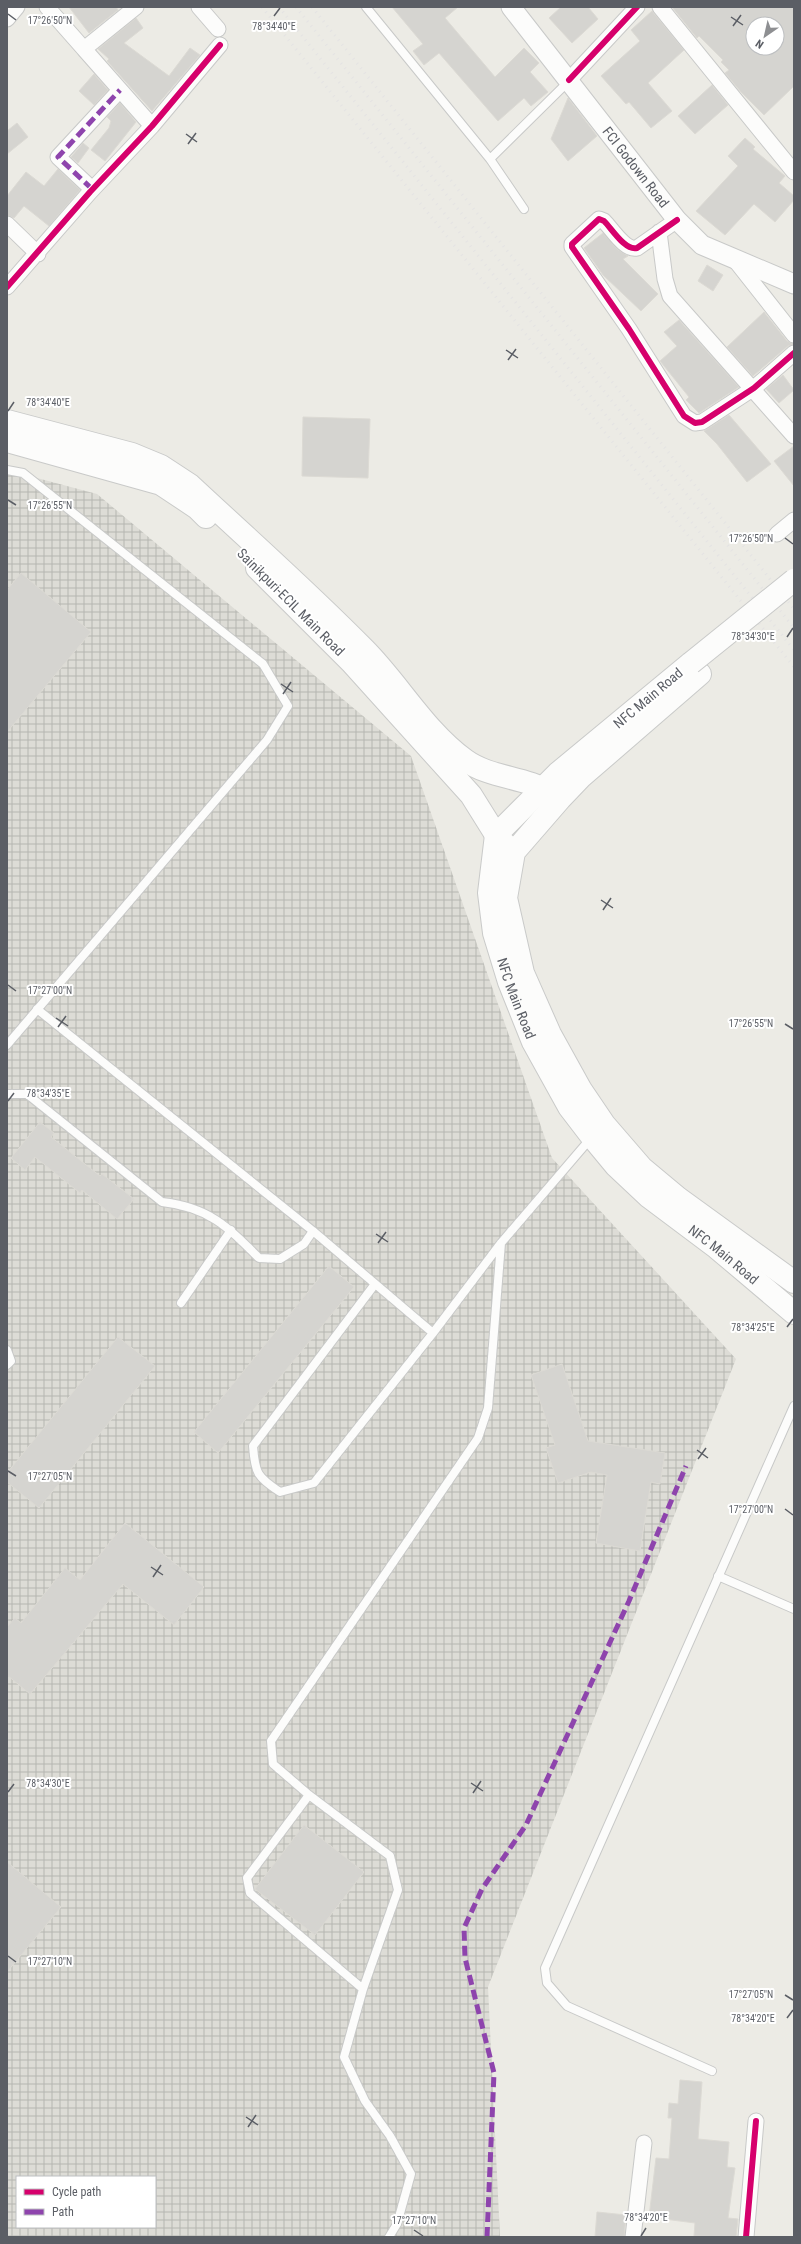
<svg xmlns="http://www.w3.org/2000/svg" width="801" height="2244" viewBox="0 0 801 2244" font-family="'Roboto Condensed',sans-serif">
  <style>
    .industrial { fill: url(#industrial-grid); fill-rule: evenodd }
    .building { fill: #d5d4d0; stroke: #dcdad4; fill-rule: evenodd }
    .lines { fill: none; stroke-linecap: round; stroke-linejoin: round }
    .service-casing { stroke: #c8c9c8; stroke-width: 10 }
    .minor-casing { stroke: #c8c9c8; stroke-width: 17 }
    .tertiary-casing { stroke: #c8c9c8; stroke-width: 21 }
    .secondary-casing { stroke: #c9cac9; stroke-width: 24 }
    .service { stroke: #fcfcfb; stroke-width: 8 }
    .minor { stroke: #fcfcfb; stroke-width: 15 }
    .tertiary { stroke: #fcfcfb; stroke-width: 19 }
    .secondary { stroke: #fcfcfb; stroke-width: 22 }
    .rail { stroke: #e4e3e3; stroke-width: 3; stroke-dasharray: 1 5; stroke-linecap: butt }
    .secondary-bridge-casing { stroke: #c9cac9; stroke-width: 24; stroke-linecap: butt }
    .secondary-bridge { stroke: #fcfcfb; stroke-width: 22 }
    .quiet { stroke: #8e44ad; stroke-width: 5; stroke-dasharray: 10 5; stroke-linecap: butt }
    .cycleway-casing { stroke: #fff; stroke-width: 8 }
    .cycleway { stroke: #d6006c; stroke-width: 6 }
    .ticks { fill: none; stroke: #5b5e65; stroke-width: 1.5 }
    .labels { text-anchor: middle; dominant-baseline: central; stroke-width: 4; stroke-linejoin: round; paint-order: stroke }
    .street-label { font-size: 14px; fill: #5b5e65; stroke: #fff }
    .ticks-label { font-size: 10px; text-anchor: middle; fill: #5b5e65; stroke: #fff; stroke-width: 4; stroke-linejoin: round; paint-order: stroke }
  </style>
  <defs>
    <pattern id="industrial-grid" width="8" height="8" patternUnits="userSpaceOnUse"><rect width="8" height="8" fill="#dddcd6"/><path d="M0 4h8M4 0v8" fill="none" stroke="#b6b6b1"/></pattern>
  </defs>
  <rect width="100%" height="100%" fill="#ecebe5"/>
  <path class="industrial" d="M7 470 97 494 411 756 552 1158 736 1359 488 1987 500 2237H7ZM17 2177H155V2227H17Z"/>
  <path class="building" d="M69 7H116L118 10 89 33Z
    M392 7H458L445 18 495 77 524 48 539 63 530 72 548 92 531 106 524 98 498 121 439 53 424 65 413 51 423 44Z
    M561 7H588L598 19 572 43 549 18Z
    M672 7H794V86L764 115 741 92 725 73 729 70 721 62 723 60 699 36 697 38ZM753 24H777V48H753Z
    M652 11 684 50 648 83 672 111 651 128 629 102 626 104 601 76 640 41 631 30Z
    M136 18 143 28 124 43 169 76 190 48 200 55 152 111 107 61 109 59 98 49Z
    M94 74 108 90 94 105 79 91Z
    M712 85 728 105 695 134 678 116Z
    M568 98 597 136 568 161 551 139Z
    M120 103 136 122 105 161 91 150 109 128 111 121 107 117Z
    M17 123 28 137 7 154V131Z
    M745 138 755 147 753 149 785 176 779 183 794 196V200L775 222 754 204 725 235 696 211 738 166 728 156Z
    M83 143 89 148 78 163 71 157Z
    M58 169 80 190 49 226 24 206 14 218 7 215V196L26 172 44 186Z
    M603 233 617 249 628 256 623 259 658 294 641 311 603 275 584 248Z
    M707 265 723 275 713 291 698 281Z
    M764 312 787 341 794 344 788 346 753 376 727 347Z
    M679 320 739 387 699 413 686 400 689 397 660 361 677 346 664 332Z
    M783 375 794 390 779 403 766 389Z
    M729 415 771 464 747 482 717 444 704 431Z
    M303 417 370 419 368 478 302 476Z
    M794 446V486L774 461Z
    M21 573 91 632 7 732V590Z
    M40 1122 54 1133 51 1137 100 1176 102 1174 134 1199 117 1219 82 1190 80 1193 35 1157 25 1170 11 1158Z
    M329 1266 354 1287 218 1453 194 1432Z
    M118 1337 155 1366 39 1508 7 1482V1473Z
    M562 1364 588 1441 665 1453 660 1484 651 1482 640 1551 596 1543 607 1475 591 1472 558 1483 546 1448 555 1445 531 1375Z
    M125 1523 204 1587 174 1625 123 1584 30 1694 7 1675V1627L15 1618 21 1623 65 1568 80 1580Z
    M304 1825 364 1872 315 1935 255 1889Z
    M7 1862 61 1907 7 1972Z
    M680 2080 702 2082 698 2139 729 2142 727 2167 735 2168 728 2218 738 2219 736 2237 694 2236 695 2223 649 2217 656 2158 669 2159 672 2118H668L669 2103 678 2104Z
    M597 2212 626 2215 624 2237H595Z"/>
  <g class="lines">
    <g class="service-casing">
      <path id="service" d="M366 7 490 159 524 209
        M490 159 569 81
        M7 470 23 473 263 664 288 706 267 740 7 1045
        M37 1009 313 1231 433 1333 501 1243 591 1138
        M7 1094H27L162 1202C208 1207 227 1226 259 1258L280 1259 304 1244 313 1231
        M375 1284 253 1446C255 1473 257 1477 280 1492L314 1483 433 1333
        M181 1303 231 1230
        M7 1350 11 1361 7 1365
        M718 1576 794 1609
        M309 1795 247 1878 250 1893 363 1989
        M712 2071 567 2006 547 1983 545 1968 794 1406
        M389 2237 397 2224 411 2174 390 2136 365 2101 344 2057 363 1989 398 1890 390 1856 309 1795 273 1764 271 1741 478 1438 488 1408 501 1243"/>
    </g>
    <g class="minor-casing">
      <path id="minor" d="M47 7 84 49
        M136 7 84 49 152 126
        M199 7 218 29
        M660 7 794 172
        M7 19 17 7
        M569 80 637 7
        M92 189 58 157 120 90
        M677 220 637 248C625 251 612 229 604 221L599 219 572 244V247L629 329 684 416 695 423 702 422 754 388 794 353
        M7 224 38 254
        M659 232 665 279 670 296 794 436
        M735 260 794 335
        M7 287 90 192 152 126 220 45
        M777 534 794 520
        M633 2237 644 2143
        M746 2237 756 2121"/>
    </g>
    <g class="tertiary-casing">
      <g id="tertiary">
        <path id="s1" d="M511 7 677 220 702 245 794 284"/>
      </g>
    </g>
    <g class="secondary-casing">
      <g id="secondary">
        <path d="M7 421 132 454 161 466 190 485C248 539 308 592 364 649 399 684 424 730 465 760 491 779 526 776 552 794"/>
        <path d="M7 441 161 484 197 508 206 517"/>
        <path d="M257 568 351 662 471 795 496 835 506 845"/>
        <path id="s2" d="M691 663 558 773 496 835 489 893 494 933 509 982 533 1042 569 1107 592 1137 616 1166 649 1197 717 1248 794 1313"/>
        <path d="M700 674 581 777 560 799 514 852 506 898 523 973 550 1034 581 1090 604 1124 642 1168 678 1198 794 1282"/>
      </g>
    </g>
    <use href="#service" class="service"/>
    <use href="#minor" class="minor"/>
    <use href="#tertiary" class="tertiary"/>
    <use href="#secondary" class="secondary"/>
    <path class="rail" d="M262 7 794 667
      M279 7 794 650
      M296 7 794 628
      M312 7 794 609"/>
    <g class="secondary-bridge-casing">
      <path id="secondary-bridge" d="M691 663 794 580"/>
    </g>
    <use href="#secondary-bridge" class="secondary-bridge"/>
    <path class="quiet" d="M92 189 58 157 120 90
      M487 2237 494 2073 465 1958 464 1928 482 1889 526 1825 629 1601 686 1466"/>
    <g class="cycleway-casing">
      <path id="cycleway" d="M569 80 637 7
        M677 220 637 248C625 251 612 229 604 221L599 219 572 244V247L629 329 684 416 695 423 702 422 754 388 794 353
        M7 287 90 192 152 126 220 45
        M746 2237 756 2121"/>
    </g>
    <use href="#cycleway" class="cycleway"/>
  </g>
  <path class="ticks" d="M8 14 16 20M274 16 280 8M731 17 743 25M733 26 741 15M186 134 197 142M188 144 196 133M506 350 518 358M508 360 516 349M8 411 14 402M8 500 16 505M785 538 793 544M787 637 793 628M281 684 293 692M283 694 291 682M601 900 613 908M603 910 611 898M8 985 16 991M56 1018 68 1026M785 1024 793 1029M58 1027 66 1016M8 1101 14 1093M376 1234 388 1242M378 1243 386 1232M787 1327 793 1319M697 1450 708 1458M698 1459 706 1448M8 1471 16 1476M785 1509 793 1515M151 1567 163 1575M153 1577 161 1565M471 1783 483 1791M8 1792 14 1784M473 1793 481 1781M8 1956 16 1962M785 1995 793 2000M787 2018 793 2010M246 2117 258 2125M248 2127 256 2115M414 2230 423 2236M641 2236 646 2228"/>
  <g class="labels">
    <g class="street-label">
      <text stroke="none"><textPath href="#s1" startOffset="203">FCI Godown Road</textPath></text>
      <text transform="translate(291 602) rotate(45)">Sainikpuri-ECIL Main Road</text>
      <text transform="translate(648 698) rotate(-40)">NFC Main Road</text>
      <text stroke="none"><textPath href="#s2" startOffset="428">NFC Main Road</textPath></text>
      <text stroke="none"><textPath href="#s2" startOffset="764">NFC Main Road</textPath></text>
    </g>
  </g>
  <g class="ticks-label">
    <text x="50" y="24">17°26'50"N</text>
    <text x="274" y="30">78°34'40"E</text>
    <text x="48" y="406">78°34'40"E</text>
    <text x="50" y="509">17°26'55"N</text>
    <text x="751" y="542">17°26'50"N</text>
    <text x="753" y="640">78°34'30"E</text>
    <text x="50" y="994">17°27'00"N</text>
    <text x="751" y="1027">17°26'55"N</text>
    <text x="48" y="1097">78°34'35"E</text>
    <text x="753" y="1331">78°34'25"E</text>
    <text x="50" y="1480">17°27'05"N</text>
    <text x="751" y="1513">17°27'00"N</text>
    <text x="48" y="1787">78°34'30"E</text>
    <text x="50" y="1965">17°27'10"N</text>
    <text x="751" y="1998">17°27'05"N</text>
    <text x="753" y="2022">78°34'20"E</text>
    <text x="646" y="2221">78°34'20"E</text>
    <text x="414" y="2224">17°27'10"N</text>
  </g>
  <rect width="801" height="2244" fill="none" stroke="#5b5e65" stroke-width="16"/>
  <rect x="16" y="2176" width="140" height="52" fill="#ffffff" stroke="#bdbfc1"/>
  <rect x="24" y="2189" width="20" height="6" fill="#d6006c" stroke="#bdbfc1"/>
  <text x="52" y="2196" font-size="12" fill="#5b5e65">Cycle path</text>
  <rect x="24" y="2209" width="20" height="6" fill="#8e44ad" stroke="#bdbfc1"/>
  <text x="52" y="2216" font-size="12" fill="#5b5e65">Path</text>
  <g transform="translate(765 36) rotate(214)"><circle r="19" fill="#ffffff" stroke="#bdbfc1"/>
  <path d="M0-3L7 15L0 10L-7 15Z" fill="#8e8f92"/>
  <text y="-6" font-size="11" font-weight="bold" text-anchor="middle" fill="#5b5e65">N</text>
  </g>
</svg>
